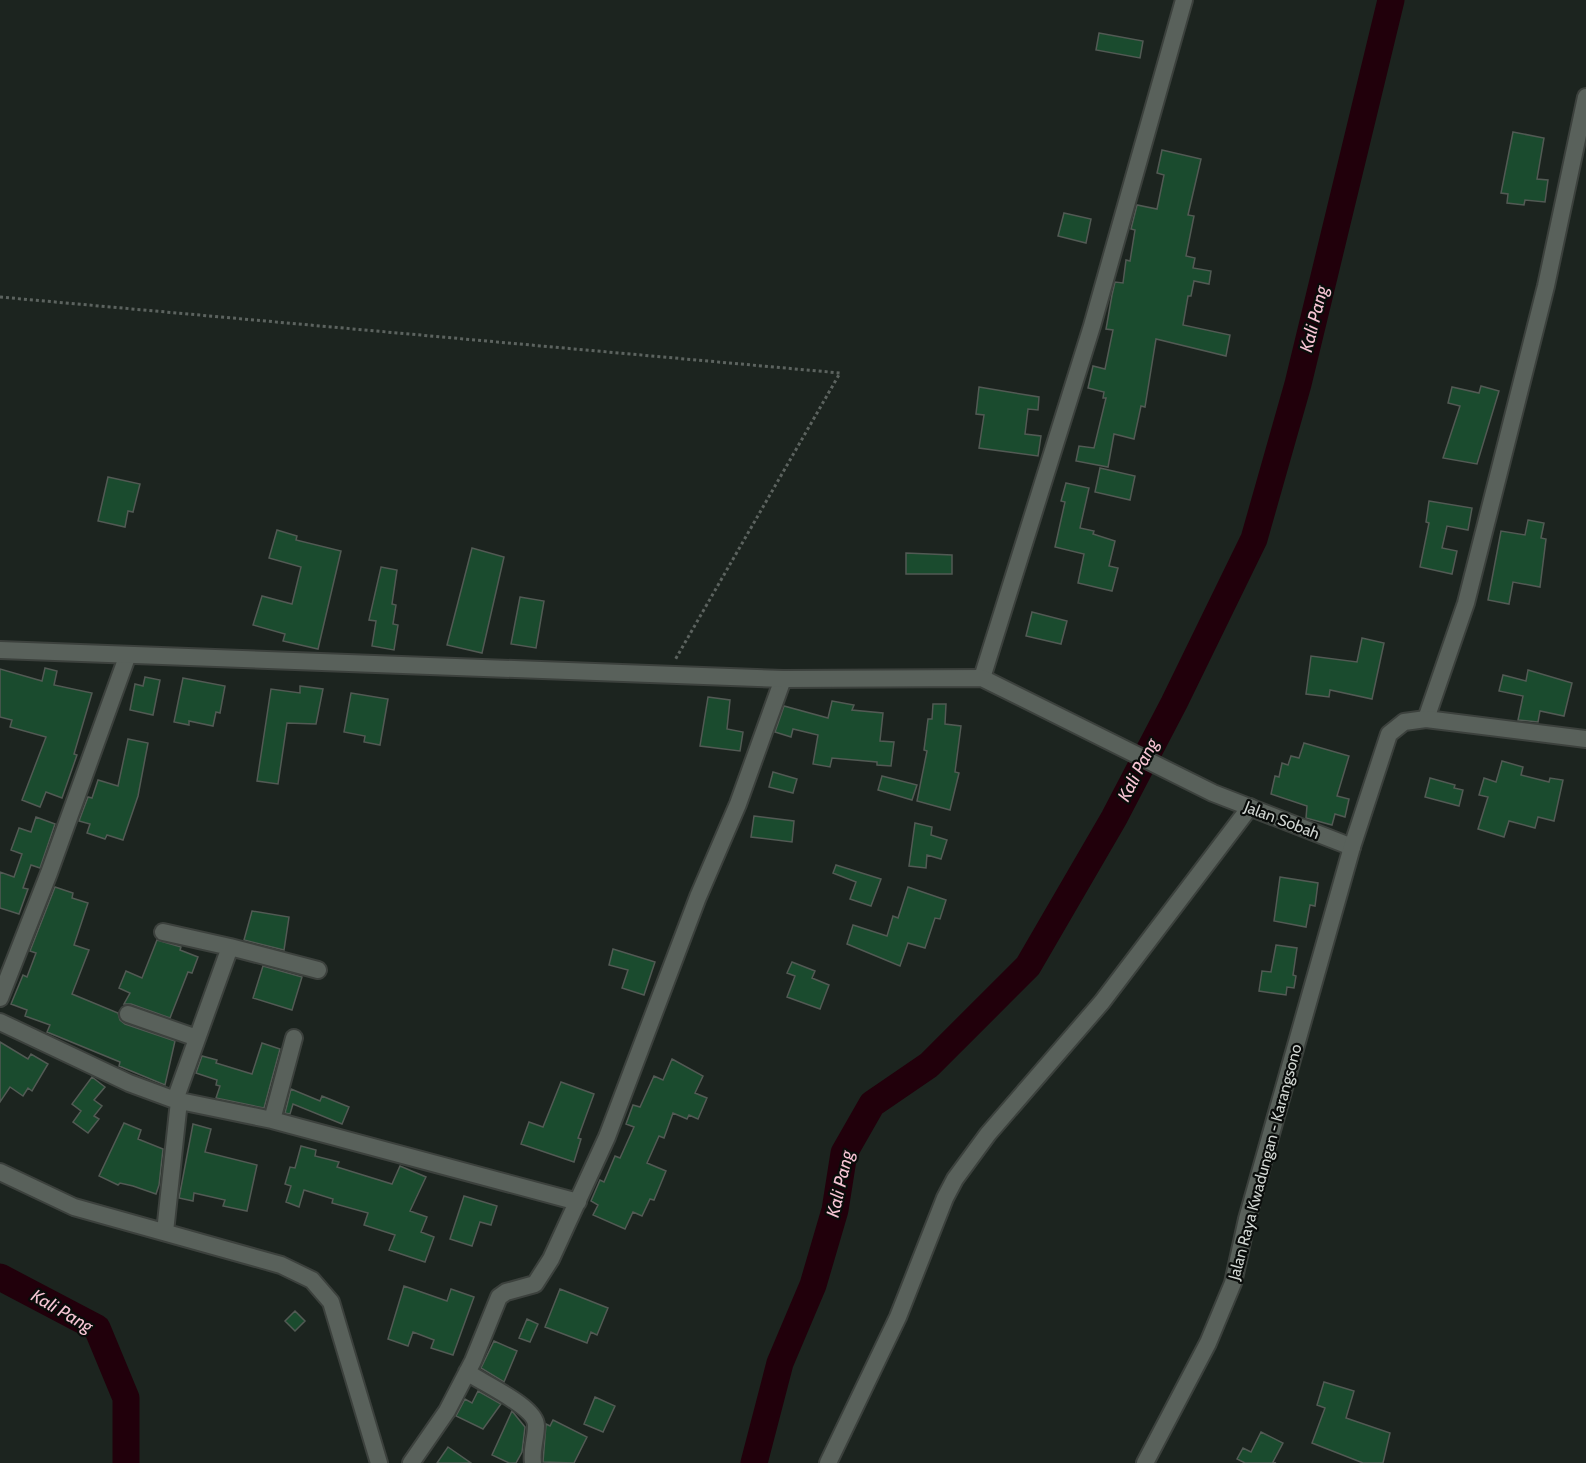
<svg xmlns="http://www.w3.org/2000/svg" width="1586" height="1463" viewBox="0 0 1586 1463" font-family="Cabin,sans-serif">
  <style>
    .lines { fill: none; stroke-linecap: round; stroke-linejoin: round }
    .river { stroke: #21000b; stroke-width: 27 }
    .building { fill: #1a4b2e; stroke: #525a54; stroke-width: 1.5 }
    .minor-casing { stroke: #3c413d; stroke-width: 20 }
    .tertiary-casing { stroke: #3c413d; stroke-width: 20 }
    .secondary-casing { stroke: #3c413d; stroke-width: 20 }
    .path { stroke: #5c635f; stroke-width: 3; stroke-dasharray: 3 3; stroke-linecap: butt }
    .minor { stroke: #59615b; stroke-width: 16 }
    .tertiary { stroke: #59615b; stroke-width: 16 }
    .secondary { stroke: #59615b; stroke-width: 16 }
    .labels { text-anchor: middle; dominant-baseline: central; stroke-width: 4.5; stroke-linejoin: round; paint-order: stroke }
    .street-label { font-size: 16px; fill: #d1d6d2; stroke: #090c0a }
    .water-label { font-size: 18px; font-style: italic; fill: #f7c5d4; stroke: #090c0a }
  </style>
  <rect width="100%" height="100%" fill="#1c241f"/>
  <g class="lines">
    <path class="river" d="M0 1277 97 1328 126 1398V1463
      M754 1463 780 1363 813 1285 835 1210 844 1153 872 1104 929 1065 1028 966 1114 818 1174 703 1254 539 1298 384 1391 0"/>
  </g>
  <path class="building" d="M1099 33 1143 41 1140 58 1096 50Z
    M1513 132 1544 138 1537 179 1548 180 1545 202 1525 200 1524 205 1507 203 1508 194 1501 193Z
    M1162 150 1201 159 1188 215 1194 216 1186 256 1195 258 1193 268 1211 271 1209 284 1194 281 1191 296H1188L1183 325 1230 335 1226 356 1156 339 1145 407 1141 406 1134 439 1114 434 1108 467 1076 461 1079 446 1094 448 1106 398H1103L1104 392 1088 388 1093 366 1105 369 1113 330 1106 329 1112 295 1115 282 1123 283 1126 260 1130 261 1135 230 1131 229 1137 205 1157 209 1164 175 1157 173Z
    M1064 213 1091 219 1086 243 1058 236Z
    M1481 386 1499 391 1477 464 1443 458 1460 406 1448 403 1452 387 1479 393Z
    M979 387 1039 397 1038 410 1028 409 1025 434 1041 436 1038 456 979 448 984 415 976 414Z
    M1100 468 1135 476 1130 500 1095 492Z
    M108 477 140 484 133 512 128 511 125 527 98 521Z
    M1066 483 1089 488 1080 528 1094 531 1093 534 1115 541 1109 566 1118 568 1112 591 1078 583 1084 554 1055 547 1065 502 1061 501Z
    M1429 501 1472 508 1468 530 1447 526 1442 548 1457 551 1452 574 1420 567 1429 523 1426 522Z
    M1528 520 1544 523 1541 538 1546 539 1540 587 1513 582 1509 604 1488 600 1501 531 1525 535Z
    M277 530 297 536 296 540 341 551 318 649 283 641 285 634 253 625 262 596 292 604 301 567 269 558Z
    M472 548 504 557 482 653 447 645Z
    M906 553 952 555V574H906Z
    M381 567 397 570 392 604 396 605 393 624 398 625 394 650 372 646 376 621 369 620Z
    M520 597 544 601 536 648 511 644Z
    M1032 612 1067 621 1061 644 1026 636Z
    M1362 638 1384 643 1372 699 1330 690 1329 697 1306 694 1311 656 1357 662Z
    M45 668 57 671 54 685 92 693 74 754 77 755 62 798 46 792 40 807 22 800 46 737 10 727 12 720 0 717V669L42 681Z
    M1528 670 1572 683 1564 716 1540 711 1538 722 1518 720 1523 696 1499 691 1503 675 1526 681Z
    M145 677 160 680 153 715 130 710 135 684 143 686Z
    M183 678 225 686 220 713 216 712 213 726 189 721V725L174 722Z
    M300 686 323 689 316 724 287 723 278 784 257 781 271 689 300 693Z
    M351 693 388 699 380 745 364 742 365 736 344 732Z
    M708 697 730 700 727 729 743 732 740 751 700 746Z
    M832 701 854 705 852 710 883 713 880 741 894 742 891 766 877 765V762L832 758 830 767 813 764 818 735 793 729 791 737 775 732 784 706 828 718Z
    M933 704H946L945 724 961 726 955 772 959 773 950 810 917 801 927 751 924 750 928 719H932Z
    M128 739 148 743 138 796 123 840 107 835 105 839 87 833 90 824 79 821 88 797 92 798 98 780 118 786Z
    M1304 743 1349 756 1337 796 1349 799 1345 817 1335 814 1332 825 1306 818 1307 806 1271 794 1275 776 1279 777 1282 763 1288 765 1291 756 1299 758Z
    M1502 761 1523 767 1521 775 1549 782 1550 778 1563 780 1554 821 1538 817 1535 828 1509 821 1504 837 1478 829 1488 797 1479 795 1484 778 1496 782Z
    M773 772 797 779 793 793 769 787Z
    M882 776 917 785 912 800 878 790Z
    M1430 778 1455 785 1454 788 1463 790 1459 806 1425 797Z
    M754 816 794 821 792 842 751 837Z
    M36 817 55 824 40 868 31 865 23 888 28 889 19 914 0 908V872L14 877 22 854 11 850 19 828 31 832Z
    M915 823 932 827 931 835 947 840 941 859 927 855 926 868 909 866Z
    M836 865 881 879 871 906 850 899 856 882 833 873Z
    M1280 877 1318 883 1315 906 1310 905 1306 927 1274 921Z
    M55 887 73 893 72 898 88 903 74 945 89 950 72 994 118 1013 120 1020 125 1024 175 1041 165 1085 119 1066 120 1062 47 1032 50 1025 25 1016 27 1010 11 1004 23 975 27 977 36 953 30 951Z
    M908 887 946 900 940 919 935 918 925 948 908 943 900 966 847 944 853 925 887 936 893 916 898 918Z
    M252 911 289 917 284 950 244 940Z
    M157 940 181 947 180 950 198 957 192 973 188 972 170 1018 131 1004H124L130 993 119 988 126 971 142 978Z
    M1276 945 1297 948 1293 975 1296 976 1294 988 1287 987 1286 995 1259 991 1262 971 1271 972Z
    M613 949 655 962 644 995 622 988 628 970 609 965Z
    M792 962 815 971 812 978 829 985 820 1009 787 997 795 976 787 973Z
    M263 966 302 977 292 1010 253 998Z
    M0 1042 28 1059 31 1054 48 1064 32 1091 28 1088 23 1096 10 1087 0 1102Z
    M262 1043 280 1049 264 1108 216 1098 220 1086 216 1085 217 1080 196 1073 202 1056 217 1060 216 1063 252 1074Z
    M672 1059 703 1076 695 1093 707 1098 698 1119 689 1115 687 1119 673 1113 664 1138 659 1136 647 1163 666 1171 654 1200 650 1199 642 1216 633 1212 625 1229 593 1215 598 1205 591 1201 600 1180 604 1182 615 1156 620 1158 634 1127 626 1124 633 1105 640 1107 654 1076 663 1080Z
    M92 1077 105 1087 94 1100 102 1106 94 1116 99 1119 88 1133 73 1122 81 1111 72 1104Z
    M561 1082 594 1094 578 1138 581 1139 574 1162 521 1144 529 1122 543 1127Z
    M291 1089 320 1101 322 1096 349 1107 342 1124 293 1104 290 1114 285 1113Z
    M124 1123 141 1130 138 1139 163 1149 159 1185 156 1194 133 1186 120 1183 118 1185 99 1176Z
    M193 1124 211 1129 205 1152 257 1165 247 1211 223 1206 225 1200 194 1193 193 1201 179 1198Z
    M301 1146 316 1150 315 1156 339 1162 337 1167 392 1184 400 1166 426 1177 410 1211 427 1217 421 1232 434 1237 425 1262 389 1250 395 1235 364 1225 368 1213 332 1203 333 1199 304 1190 299 1207 286 1202 291 1186 285 1184 290 1167 295 1168Z
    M464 1196 497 1206 491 1225 480 1222 472 1246 450 1239Z
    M404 1286 447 1301 451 1289 474 1297 453 1355 431 1348 434 1340 413 1332 408 1346 388 1339Z
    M560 1289 608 1308 597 1335 591 1332 587 1343 545 1327Z
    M295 1311 305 1321 295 1331 285 1321Z
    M527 1319 538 1324 530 1342 519 1338Z
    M494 1341 517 1351 504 1382 481 1368Z
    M1324 1382 1354 1391 1346 1418 1390 1433 1383 1463H1363L1312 1443 1325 1408 1317 1405Z
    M478 1391 501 1404 483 1429 456 1416 465 1399 472 1403Z
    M595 1397 615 1406 603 1432 584 1424Z
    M512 1411 525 1427 522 1452 516 1463H509L492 1455Z
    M553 1420 587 1437 574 1463 543 1462 546 1424 550 1426Z
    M1261 1432 1283 1443 1273 1462 1276 1463H1245L1237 1459 1243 1448 1251 1452Z
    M448 1447 471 1463H437Z"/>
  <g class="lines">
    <g class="minor-casing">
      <path id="minor" d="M982 678 1092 326 1184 0
        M1426 719 1466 603 1546 286 1586 97
        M163 932 230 947 175 1100
        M230 947 318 970
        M0 998 49 873 127 657
        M128 1014 197 1038
        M0 1022 129 1083 175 1100 272 1120 578 1202
        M272 1120 294 1038
        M0 1172 74 1207 281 1265 312 1280 331 1302 379 1463
        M165 1232 179 1101
        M467 1372C482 1383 537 1407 536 1426 536 1439 531 1449 533 1463
        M411 1463 447 1411 473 1361 499 1297 506 1292 535 1284 551 1259 607 1137 698 897 738 804 783 679
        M828 1463 898 1317 945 1198 955 1179 988 1134 1102 1002 1250 807"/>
    </g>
    <g class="tertiary-casing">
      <path id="tertiary" d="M0 650 783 679 982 678 1213 793 1352 847"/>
    </g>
    <g class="secondary-casing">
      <path id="secondary" d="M1145 1463 1208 1343 1233 1283 1247 1219 1352 847 1389 734 1404 722 1426 719 1586 739"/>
    </g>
    <path class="path" d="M0 297 840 373 675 660"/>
    <use href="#minor" class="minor"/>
    <use href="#tertiary" class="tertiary"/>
    <use href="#secondary" class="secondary"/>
  </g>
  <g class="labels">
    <g class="street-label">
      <text transform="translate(1282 820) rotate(21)">Jalan Sobah</text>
      <text transform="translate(1265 1162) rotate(-75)">Jalan Raya Kwadungan - Karangsono</text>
    </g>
    <g class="water-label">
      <text transform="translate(1314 319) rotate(-76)">Kali Pang</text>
      <text transform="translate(1138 770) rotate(-63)">Kali Pang</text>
      <text transform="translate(840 1184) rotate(-77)">Kali Pang</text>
      <text transform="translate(62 1311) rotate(30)">Kali Pang</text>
    </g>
  </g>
</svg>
